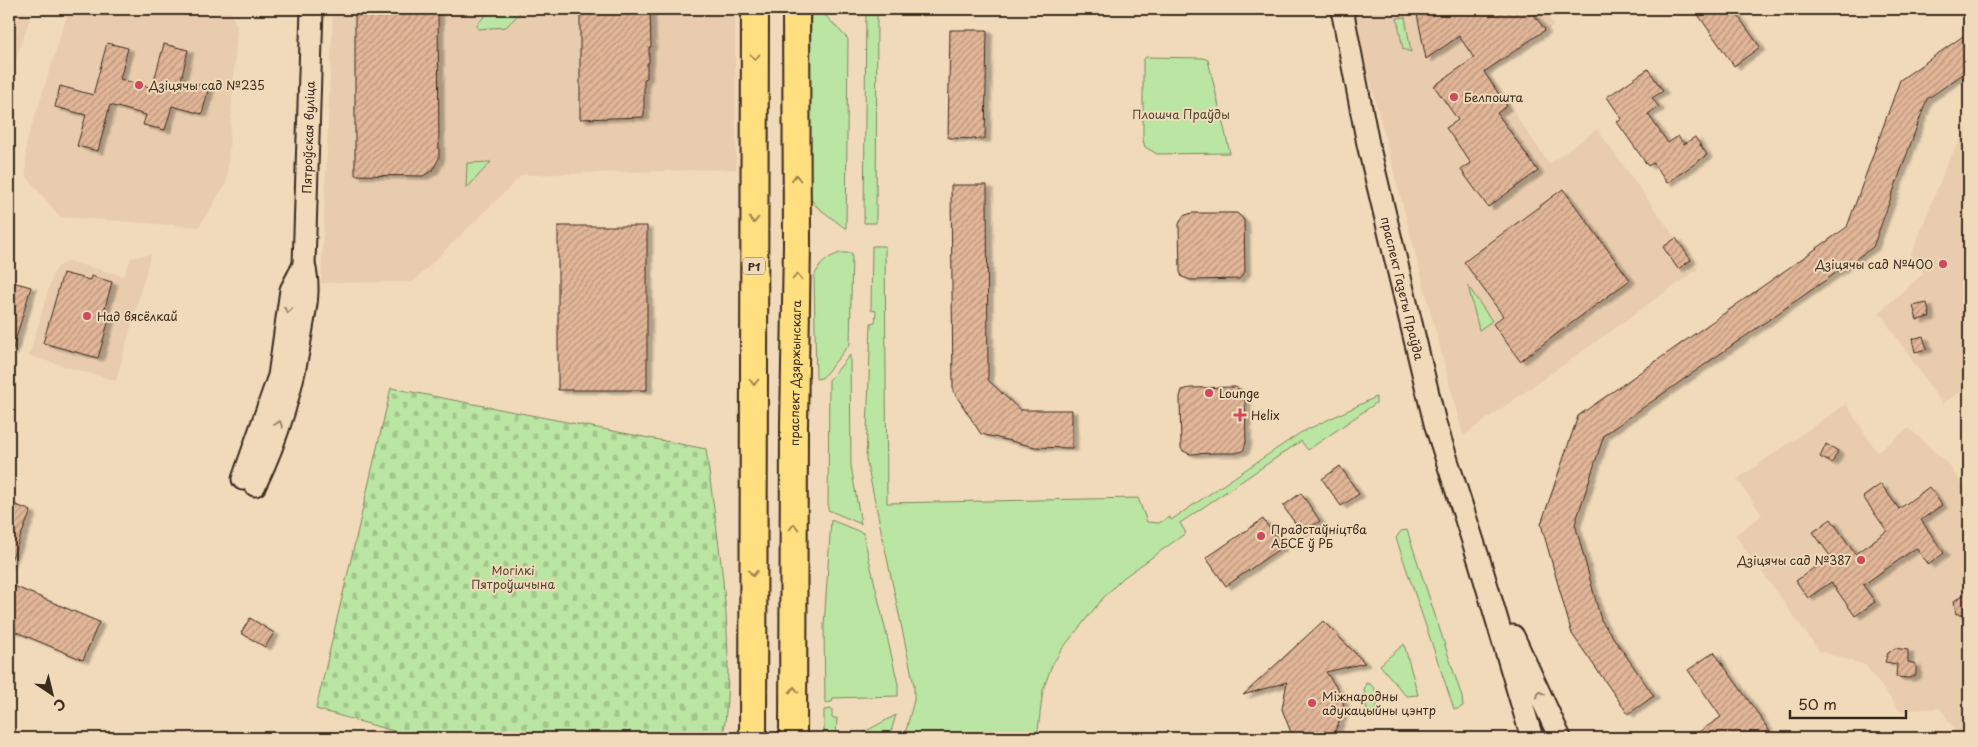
<svg xmlns="http://www.w3.org/2000/svg" width="1978" height="747" viewBox="0 0 1978 747" font-family="'Playpen Sans',sans-serif">
  <style>
    .built { fill: #e8ccad }
    .green { fill: #bbe5a2; stroke: #7b8860 }
    .cemetery { fill: url(#cemetery-stones); stroke: #7b8860 }
    .building { fill: url(#building-hatch); stroke: #3b2a1e; filter: url(#shadow) }
    .lines { fill: none; stroke-linecap: round; stroke-linejoin: round }
    .minor-casing { stroke: #3b2a1e; stroke-width: 25 }
    .major-casing { stroke: #3b2a1e; stroke-width: 30 }
    .minor { stroke: #f1daba; stroke-width: 21 }
    .major { stroke: #ffdf80; stroke-width: 26 }
    .oneway { stroke: #9d844f }
    .oneway2 { stroke: #96826c }
    .poi-dot { fill: #d1495b; stroke: #f1daba; stroke-width: 2 }
    .labels { text-anchor: middle; dominant-baseline: central; stroke-width: 4; stroke-linejoin: round; paint-order: stroke }
    .shield { fill: #f1daba; stroke: #725f4d; stroke-width: 1 }
    .shield-label { font-size: 11px; font-weight: bold; fill: #3b2a1e }
    .poi-label { font-size: 12px; fill: #3b2a1e; stroke: #f1daba; text-anchor: start }
    .park-label { font-size: 12px; fill: #4e4632; stroke: #f1daba }
    .street-label { font-size: 12px; fill: #3b2a1e; stroke: #f1daba }
  </style>
  <defs>
    <pattern id="cemetery-stones" width="16" height="16" patternUnits="userSpaceOnUse" patternTransform="scale(1.25)"><rect width="16" height="16" fill="#bbe5a2"/><path d="M2 7V4a2 2 0 0 1 4 0v3zM10 15v-3a2 2 0 0 1 4 0v3z" fill="#a2c58b"/></pattern>
    <pattern id="building-hatch" width="6" height="6" patternUnits="userSpaceOnUse" patternTransform="scale(1.25)"><rect width="6" height="6" fill="#e2b698"/><path d="M-1 1l2-2M0 6l6-6M5 7l2-2" fill="none" stroke="#b8947b"/></pattern>
    <filter id="shadow"><feDropShadow dx="5.5" dy="3" stdDeviation="1" flood-color="#0004"/></filter>
  </defs>
  <rect width="100%" height="100%" fill="#f1daba"/>
  <filter id="ink" filterUnits="userSpaceOnUse"><feTurbulence type="fractalNoise" baseFrequency=".02" numOctaves="2"/><feDisplacementMap in="SourceGraphic" scale="10" xChannelSelector="R" yChannelSelector="G"/><feConvolveMatrix kernelMatrix="1 2 1 2 8 2 1 2 1" color-interpolation-filters="sRGB"/></filter>
  <g filter="url(#ink)">
    <path class="built" d="M9 9H33L9 80Z
      M69 9H229L237 26 227 182 199 227 60 217 26 176V144Z
      M333 9H735L736 169 522 175 413 282 321 283Z
      M1354 9H1543L1554 25 1487 73 1549 164 1597 129 1698 269 1463 436 1356 27Z
      M1969 125V386L1942 404 1879 312 1924 273 1911 255 1948 161Z
      M151 254 116 381 29 356 53 274 58 267 68 261 124 276 131 258Z
      M1846 404 1877 452 1909 428 1950 466 1969 494V738H1960L1940 708 1900 711 1865 665 1819 651 1735 535 1762 515 1737 479Z"/>
    <path class="green" d="M492 9H524L506 27 478 29 477 24Z
      M811 9H819L848 39 846 229 816 206 809 196Z
      M866 9H877L876 223H864Z
      M1405 17 1411 52 1403 49 1397 18Z
      M1146 57 1203 58 1208 60 1230 153 1157 154 1145 147 1143 140V60Z
      M491 162 466 189 467 163Z
      M872 246H885L887 503 1138 498 1147 522 1159 523 1169 517 1171 520 1300 433 1376 397V403L1308 450 1301 441 1180 523 1186 533 1123 578 1103 598 1062 649 1052 665 1043 690 1037 738H904L914 700V685L866 459 871 323 875 322 876 311 871 310Z
      M840 253H852L850 344 822 378 816 379 814 277C820 263 826 258 840 253Z
      M1468 286 1492 321 1479 330Z
      M850 355 851 466 861 524 828 510 829 380Z
      M831 520 863 533 898 684V696L833 698 832 702 825 703 824 626Z
      M1407 530 1462 697 1463 706 1458 709H1454L1396 538 1401 531Z
      M1404 644 1418 695 1406 696 1380 665Z
      M1366 683C1378 685 1380 703 1375 713L1367 711 1364 690Z
      M832 709V718H837L836 737 824 738V710Z
      M896 715 889 738H853Z"/>
    <path class="cemetery" d="M391 388 706 449C718 545 737 642 723 738H418L316 709Z"/>
    <path class="building" d="M355 9H438L439 158 433 170 423 176 355 175Z
      M580 9H650L651 47H649V63H647V78L644 79V117L580 119Z
      M1416 9H1530L1545 30 1484 72 1507 106 1497 113 1538 171 1488 207 1461 170 1471 163 1446 128 1458 120 1434 86 1474 58 1459 36 1426 59Z
      M1694 9H1733L1760 47 1734 66Z
      M950 30H987L985 139 948 138Z
      M1969 32V70L1927 99 1873 247 1604 435 1575 524 1601 620 1654 696 1628 714 1572 634 1541 524 1578 416 1847 227 1900 80Z
      M107 43 128 48 120 79 152 88 164 44 188 50 181 80 209 87 202 114 172 106 165 130 143 125 146 115 110 105 98 151 77 146 86 115 55 107 60 86 93 95Z
      M1648 69 1663 91 1652 98 1659 107 1648 114 1668 143 1678 136 1684 144 1695 137 1707 155 1667 183 1653 163 1648 166 1617 122 1622 119 1607 97Z
      M951 185H987L988 380 1020 410H1072V448L1035 447 981 434 953 391Z
      M1563 189 1630 280 1520 361 1493 324 1503 316 1464 262Z
      M1192 213H1237L1244 220 1245 272 1239 279 1191 280 1182 277 1180 272 1179 224 1183 216Z
      M558 226H647V390H558Z
      M1676 238 1691 260 1678 269 1663 247Z
      M63 273 90 280 91 276 112 282 103 315 110 316 98 358 43 343Z
      M9 281 31 287 12 352 9 351Z
      M1927 303 1930 317 1917 320 1913 306Z
      M1923 336 1927 349 1915 352 1912 339Z
      M1235 387 1242 390 1245 398 1246 443 1243 451 1236 453H1215L1190 454 1183 451 1181 448 1180 397 1182 390 1190 388Z
      M1826 444 1838 451 1832 463 1820 457Z
      M1340 466 1359 494 1341 506 1322 479Z
      M1881 484 1899 509 1929 487 1942 505 1921 520 1944 553 1928 565 1916 548 1863 585 1875 602 1855 616 1831 582 1808 598 1796 581 1830 556 1813 532 1831 519 1855 554 1887 531 1863 497Z
      M1301 493 1320 521 1302 533 1283 506Z
      M9 502 31 511 9 565Z
      M1263 519 1282 547 1226 586 1206 558Z
      M9 584 99 622 83 660 9 629Z
      M1969 591V614H1956L1954 601Z
      M250 618 274 633 265 647 241 633Z
      M1323 621 1365 663 1326 672 1341 694 1344 707 1342 715 1332 738H1293L1282 709 1287 682 1243 695Z
      M1895 648 1908 650V662L1916 664V675L1909 678 1896 677 1897 664 1885 662 1888 653Z
      M1714 652 1756 711 1774 738H1690L1721 717 1688 670Z"/>
    <g class="lines">
      <g class="minor-casing">
        <g id="minor">
          <path id="s1" d="M1342 9 1368 144 1435 423 1480 563 1532 738"/>
          <path d="M243 479 279 376 291 290 304 265"/>
          <path id="s2" d="M255 485C279 436 294 383 302 328 306 306 310 287 304 265L312 9"/>
          <path d="M1513 636 1560 738"/>
        </g>
      </g>
      <g class="major-casing">
        <g id="major">
          <path d="M753 738 755 9"/>
          <path id="s3" d="M793 738 794 426 797 244 796 9"/>
        </g>
      </g>
      <use href="#minor" class="minor"/>
      <use href="#major" class="major"/>
    </g>
    <defs><path id="oneway-chevron" d="M-2-3.5L2.5 0L-2 3.5" fill="none" stroke-width="1.6" stroke-linecap="round" stroke-linejoin="round" transform="scale(1.25)"/></defs>
    <g class="oneway">
      <use href="#oneway-chevron" transform="translate(755 57) rotate(90)"/>
      <use href="#oneway-chevron" transform="translate(796 178) rotate(-90)"/>
      <use href="#oneway-chevron" transform="translate(754 220) rotate(90)"/>
      <use href="#oneway-chevron" transform="translate(797 277) rotate(-90)"/>
      <use href="#oneway-chevron" transform="translate(754 382) rotate(90)"/>
      <use href="#oneway-chevron" transform="translate(794 527) rotate(-90)"/>
      <use href="#oneway-chevron" transform="translate(753 573) rotate(90)"/>
      <use href="#oneway-chevron" transform="translate(794 690) rotate(-90)"/>
    </g>
    <g class="oneway2">
      <use href="#oneway-chevron" transform="translate(288 310) rotate(98)"/>
      <use href="#oneway-chevron" transform="translate(279 424) rotate(-72)"/>
      <use href="#oneway-chevron" transform="translate(1540 694) rotate(-114)"/>
    </g>
  </g>
  <g class="poi-dot">
    <circle cx="139" cy="85" r="5"/>
    <circle cx="1454" cy="97" r="5"/>
    <circle cx="1943" cy="264" r="5"/>
    <circle cx="87" cy="316" r="5"/>
    <circle cx="1209" cy="393" r="5"/>
    <path d="M1237.5 407.5h5v5h5v5h-5v5h-5v-5h-5v-5h5z"/>
    <circle cx="1261" cy="536" r="5"/>
    <circle cx="1861" cy="560" r="5"/>
    <circle cx="1312" cy="703" r="5"/>
  </g>
  <g class="labels">
    <rect class="shield" x="743" y="257.5" width="22" height="17" rx="4"/>
    <g class="shield-label">
      <text x="754" y="266">Р1</text>
    </g>
    <g class="poi-label">
      <text x="149" y="85">Дзіцячы сад №235</text>
      <text x="1464" y="97">Белпошта</text>
      <text x="1933" y="264" text-anchor="end">Дзіцячы сад №400</text>
      <text x="97" y="316">Над вясёлкай</text>
      <text x="1219" y="393">Lounge</text>
      <text x="1251" y="415">Helix</text>
      <text x="1271" y="529">Прадстаўніцтва<tspan x="1271" dy="14">АБСЕ ў РБ</tspan></text>
      <text x="1851" y="560" text-anchor="end">Дзіцячы сад №387</text>
      <text x="1322" y="696">Міжнародны<tspan x="1322" dy="14">адукацыйны цэнтр</tspan></text>
    </g>
    <g class="park-label">
      <text x="1181" y="114">Плошча Праўды</text>
      <text x="513" y="570">Могілкі<tspan x="513" dy="14">Пятроўшчына</tspan></text>
    </g>
    <g class="street-label">
      <text stroke="none"><textPath href="#s2" startOffset="356">Пятроўская вуліца</textPath></text>
      <text stroke="none"><textPath href="#s1" startOffset="286">праспект Газеты Праўда</textPath></text>
      <text stroke="none"><textPath href="#s3" startOffset="365">праспект Дзяржынскага</textPath></text>
    </g>
  </g>
  <rect width="1978" height="747" fill="none" stroke="#f1daba" stroke-width="30"/>
  <rect x="15" y="15" width="1948" height="717" fill="none" stroke="#3b2a1e" stroke-width="2" filter="url(#ink)"/>
  <g transform="translate(52 694) rotate(145)" stroke="#f1daba" stroke-width="4" paint-order="stroke">
  <path d="M0-4L9 19L0 12L-9 19Z" fill="#3b2a1e"/>
  <text y="-8" font-size="14" font-weight="bold" text-anchor="middle" fill="#3b2a1e">С</text>
  </g>
  <path d="M1790 710v8h116v-8" fill="none" stroke="#3b2a1e" stroke-width="2.5"/>
  <text x="1798" y="710" font-size="15" fill="#3b2a1e" stroke="#f1daba" stroke-width="4" paint-order="stroke">50 m</text>
</svg>
